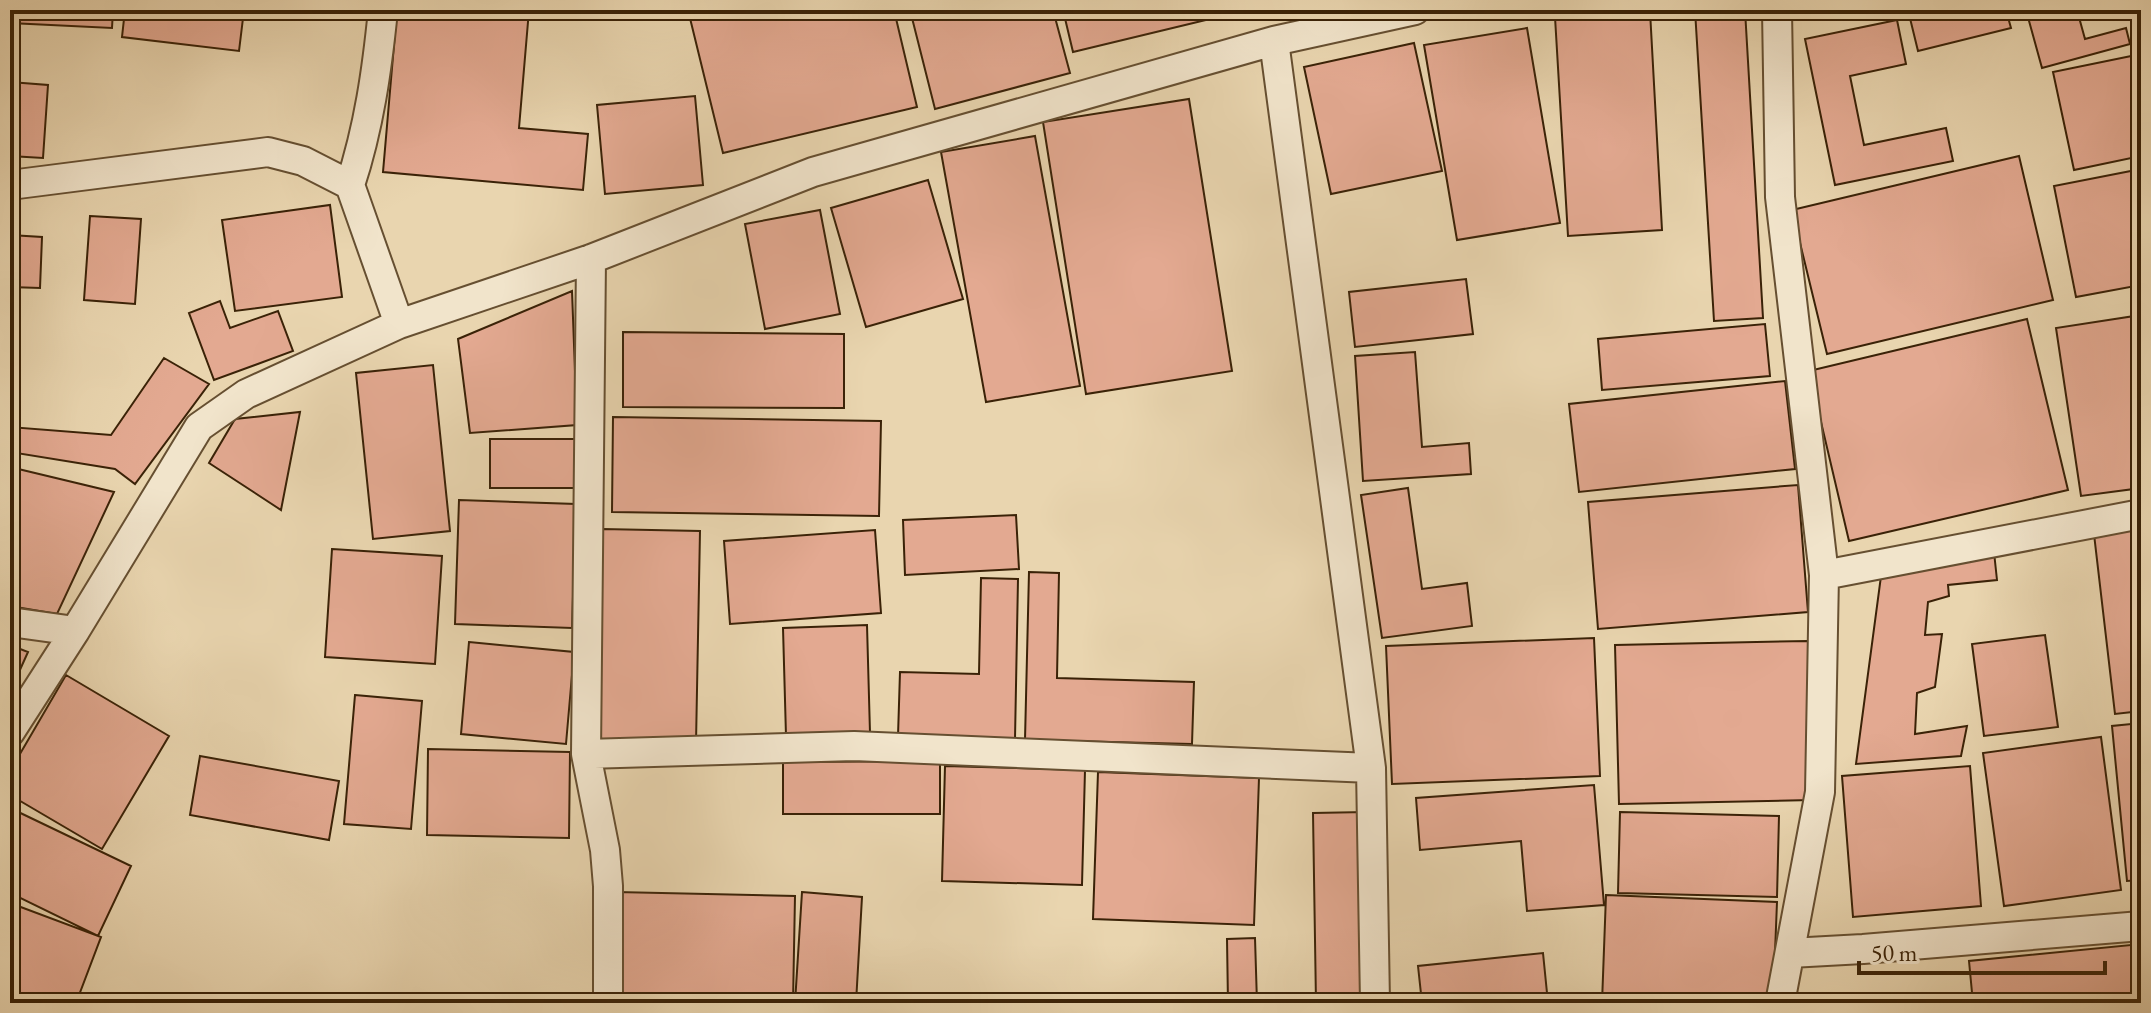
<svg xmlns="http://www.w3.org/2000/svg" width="2151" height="1013" viewBox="0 0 2151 1013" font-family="'EB Garamond',serif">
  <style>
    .building { fill: #e3a991; stroke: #3a2207; stroke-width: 2 }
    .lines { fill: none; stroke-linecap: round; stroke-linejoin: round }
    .street-casing { stroke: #664f31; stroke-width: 32 }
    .street { stroke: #f1e4cb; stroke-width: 28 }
  </style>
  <rect width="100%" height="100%" fill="#e9d5af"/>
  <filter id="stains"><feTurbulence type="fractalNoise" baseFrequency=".0025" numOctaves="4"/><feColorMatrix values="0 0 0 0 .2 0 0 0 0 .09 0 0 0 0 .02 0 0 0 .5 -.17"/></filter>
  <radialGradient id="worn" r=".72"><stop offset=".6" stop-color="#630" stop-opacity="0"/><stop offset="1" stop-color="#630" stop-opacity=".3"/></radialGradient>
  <path class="building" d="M10 10H113L112 28 10 23Z
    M125 10H244L239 51 122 37Z
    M397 10H529L519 128 588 134 583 190 383 172Z
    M688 10H894L917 107 723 153Z
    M910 10H1053L1070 73 935 109Z
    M1063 10H1208L1210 19 1073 52Z
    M1222 10H1263L1224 17Z
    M1695 10H1745L1763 318 1714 321Z
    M1908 10H2006L2011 28 1918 51Z
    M2026 10H2077L2085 39 2126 28 2130 44 2042 68Z
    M1650 11 1662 230 1568 236 1555 17Z
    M1897 20 1906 64 1850 76 1864 145 1946 128 1953 161 1835 185 1805 39Z
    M1527 28 1560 223 1457 240 1424 45Z
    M1414 43 1442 171 1331 194 1304 67Z
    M2141 54V156L2074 170 2053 72Z
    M10 82 48 85 43 158 10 156Z
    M695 96 703 185 605 194 597 105Z
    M1189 99 1232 371 1086 394 1043 122Z
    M1035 136 1080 386 986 402 941 152Z
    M2019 156 2053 300 1827 354 1792 210Z
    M2141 169V285L2076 297 2054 186Z
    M928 180 963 299 866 327 831 208Z
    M330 205 342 297 235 311 222 220Z
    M820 210 840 314 765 329 745 224Z
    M90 216 141 219 135 304 84 300Z
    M10 235 42 237 40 288 10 287Z
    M1466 279 1473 334 1355 347 1349 292Z
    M572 291 577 425 470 433 458 339Z
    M220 301 230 328 278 311 293 351 214 380 189 313Z
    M2141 315V488L2081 496 2056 328Z
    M2027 319 2068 490 1849 541 1809 371Z
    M1765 324 1770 376 1602 390 1598 339Z
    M623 332 844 334V408L623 407Z
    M1415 352 1422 447 1469 443 1471 474 1363 481 1355 356Z
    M164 358 209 384 135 484 115 469 10 452V427L111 435Z
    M433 365 450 531 373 539 356 373Z
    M1785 381 1795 469 1579 492 1569 404Z
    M300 412 281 510 209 463 235 419Z
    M613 417 881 421 879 516 612 512Z
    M490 439H579V488H490Z
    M10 467 114 492 57 614 10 606Z
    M1798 485 1808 612 1598 629 1588 502Z
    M1408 488 1422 589 1467 583 1472 626 1382 638 1361 495Z
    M459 500 576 504 572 628 455 624Z
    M1016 515 1019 569 905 575 903 520Z
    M2141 528V711L2115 714 2094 534Z
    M602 529 700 531 696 743 598 741Z
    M875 530 881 613 730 624 724 541Z
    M332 549 442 556 435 664 325 657Z
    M1994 552 1997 580 1948 585 1949 596 1928 602 1925 635 1942 634 1935 687 1917 693 1915 734 1967 726 1961 756 1856 764 1881 576Z
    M1029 572 1059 573 1057 678 1194 682 1192 744 1025 740Z
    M981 578 1018 579 1015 739 898 736 900 672 979 674Z
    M867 625 870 733 786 736 783 628Z
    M2045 635 2058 727 1984 736 1972 644Z
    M1594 638 1600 776 1392 784 1386 646Z
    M1808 641 1812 800 1619 804 1615 645Z
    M469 642 574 652 566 744 461 734Z
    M10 645 28 652 10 692Z
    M66 675 169 736 102 849 10 795V771Z
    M355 695 422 701 411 829 344 824Z
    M2141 723V880L2127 881 2112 726Z
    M2101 737 2121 890 2004 906 1983 753Z
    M428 749 570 752 569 838 427 835Z
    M200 756 339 781 329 840 190 815Z
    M940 761V814H783V762Z
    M945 766 1085 770 1082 885 942 881Z
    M1970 766 1981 906 1853 917 1842 776Z
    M1098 772 1259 778 1254 925 1093 919Z
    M1594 785 1604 905 1527 911 1521 841 1420 850 1416 798Z
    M10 808 131 866 98 936 10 893Z
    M1366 812 1370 1003H1316L1313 813Z
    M1620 812 1779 816 1777 897 1618 893Z
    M616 892 795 896 793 1003H614Z
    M802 892 862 897 856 1003H795Z
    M1606 895 1777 902 1773 1003H1602Z
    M10 903 101 937 76 1003 10 1002Z
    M1255 938 1257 1003H1228L1227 939Z
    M2141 944V1003H1973L1969 961Z
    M1543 953 1548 1003H1422L1418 966Z
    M970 996 1070 1003H970Z"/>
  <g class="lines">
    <g class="street-casing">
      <path id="street" d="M1777 10 1780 197 1824 575 1820 792 1780 1003
        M1274 41 1371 768 1375 1003
        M10 185 268 152 303 161 350 185 399 324
        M350 185C369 127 377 70 383 10
        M591 259 586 754 605 850 608 886V1003
        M1824 575 2141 514
        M10 622 75 631
        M10 732 75 631 199 427 246 394 399 324 591 259 813 172 1274 41 1415 10
        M586 754 854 746 1371 768
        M1790 953 1863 949 2141 926"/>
    </g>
    <use href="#street" class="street"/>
  </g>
  <rect width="2151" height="1013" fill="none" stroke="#e9d5af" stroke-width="40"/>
  <rect x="12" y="12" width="2127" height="989" fill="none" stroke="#3a2207" stroke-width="4"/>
  <rect x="20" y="20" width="2111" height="973" fill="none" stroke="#3a2207" stroke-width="2"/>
  <path d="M1859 961v12h246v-12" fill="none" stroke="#3a2207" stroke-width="4"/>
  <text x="1871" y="961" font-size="24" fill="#3a2207" stroke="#f1e4cb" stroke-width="6" paint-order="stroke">50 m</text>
  <rect width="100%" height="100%" filter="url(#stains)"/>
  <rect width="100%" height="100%" fill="url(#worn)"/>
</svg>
